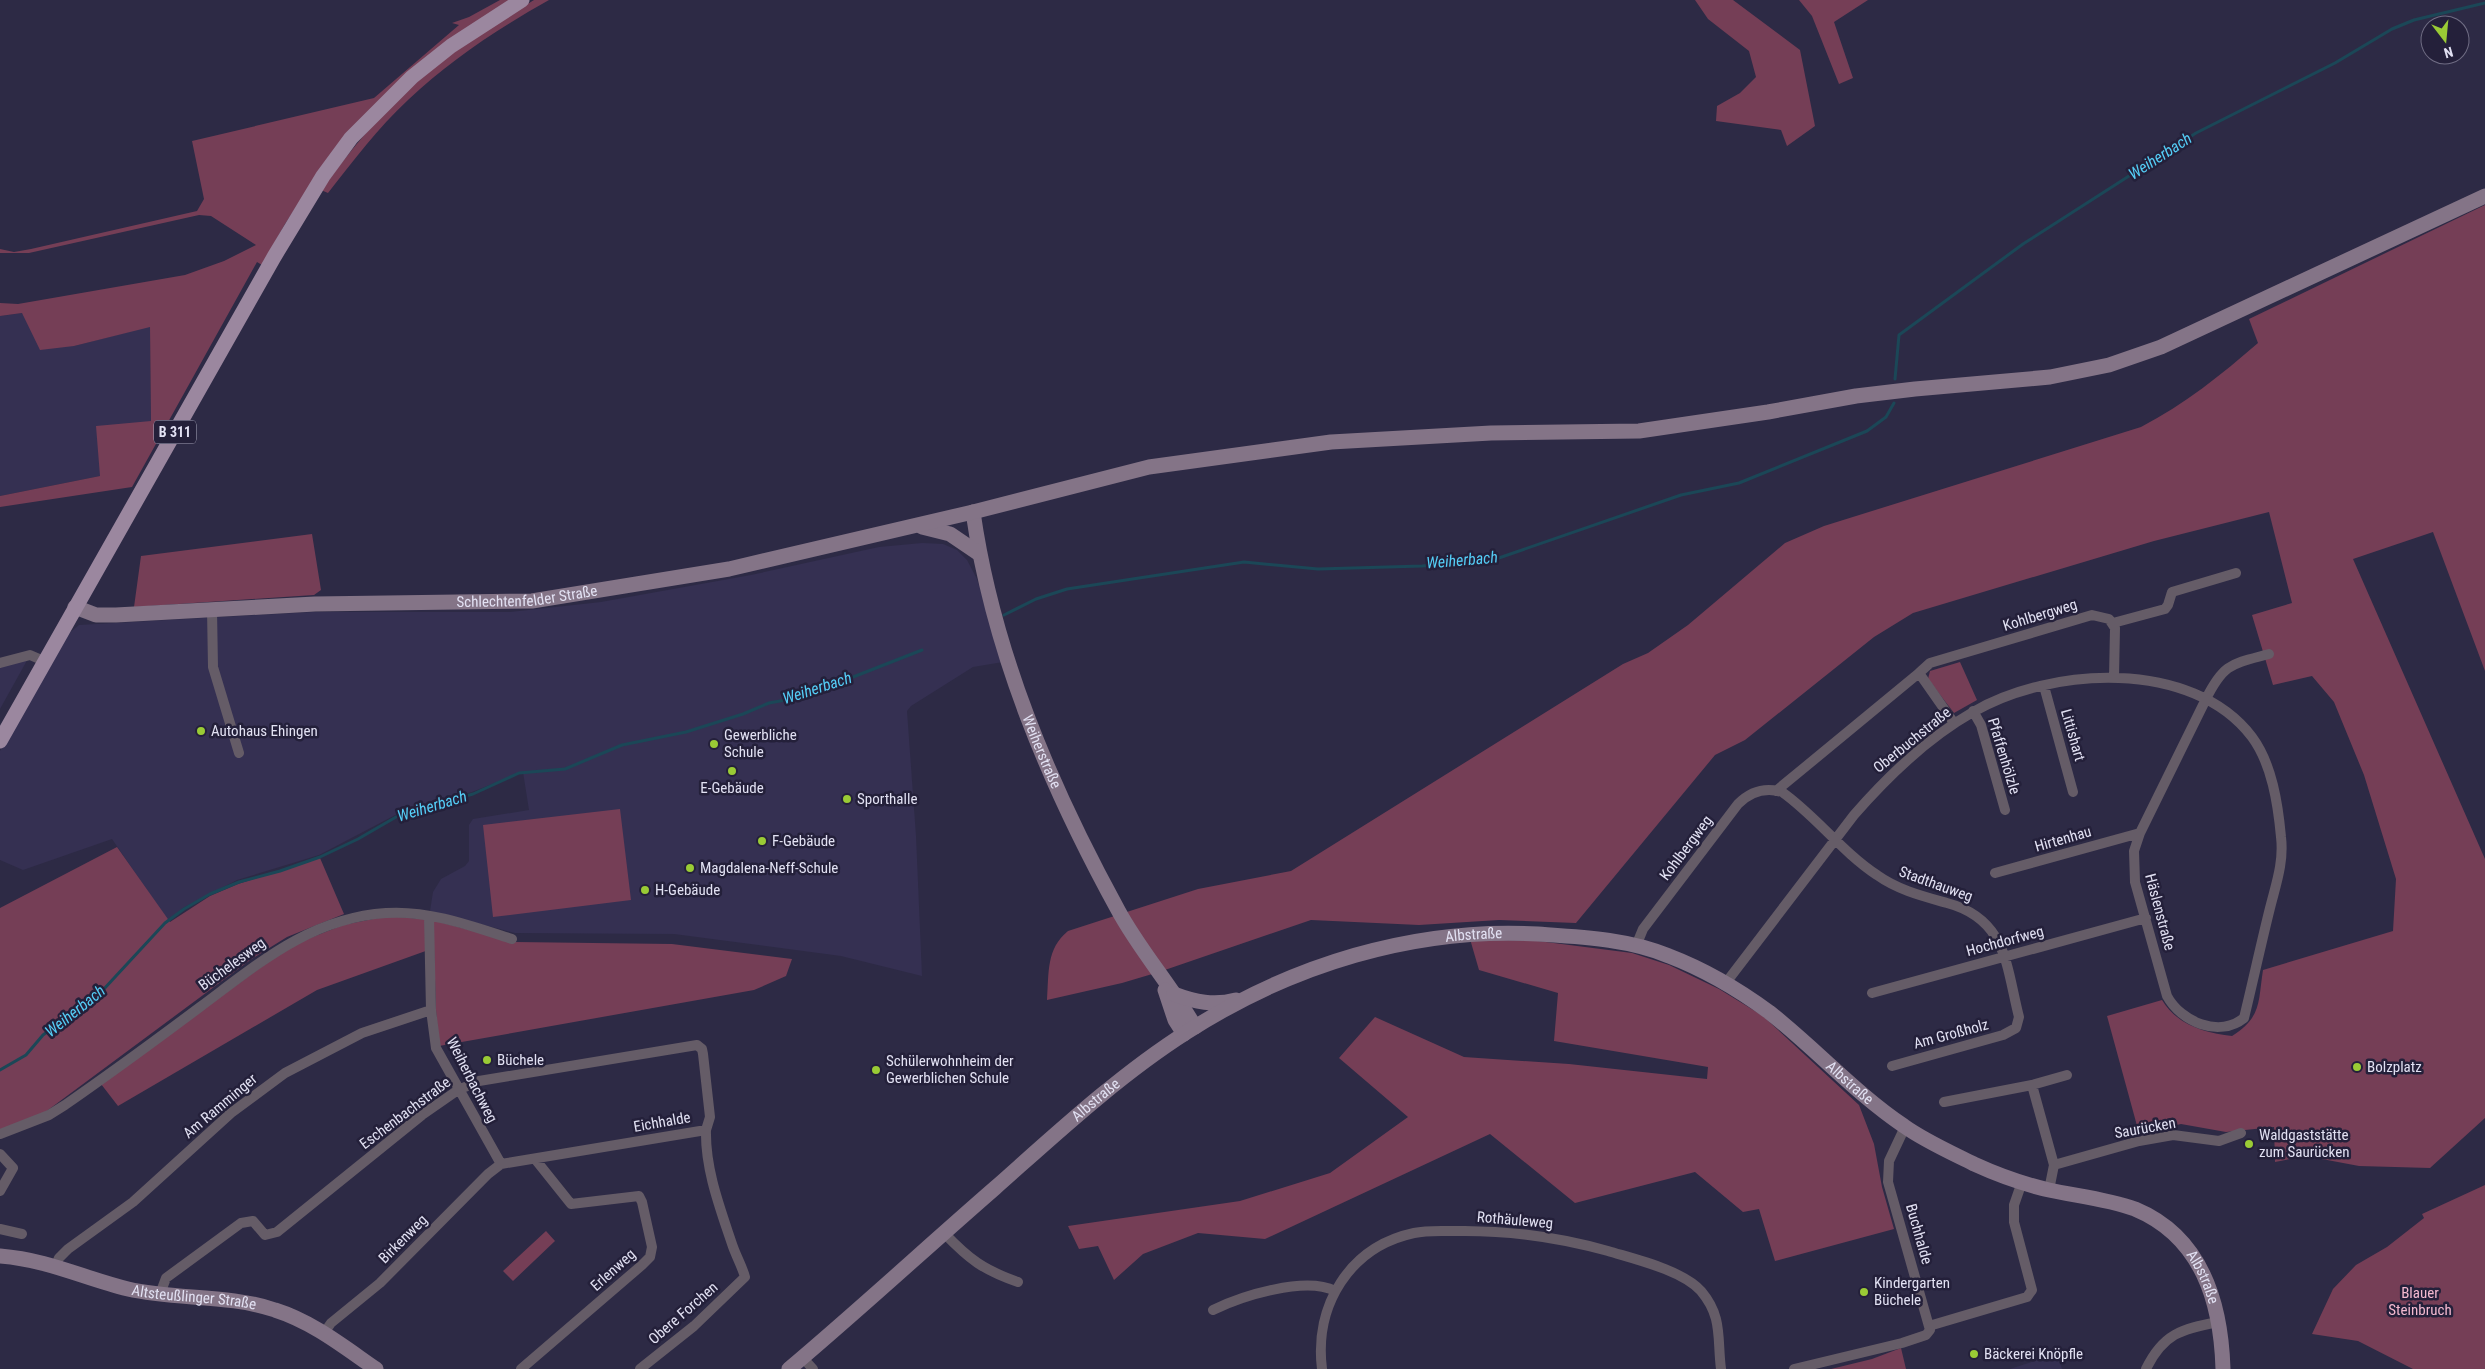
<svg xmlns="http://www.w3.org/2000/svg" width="2485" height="1369" viewBox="0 0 2485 1369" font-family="'Roboto Condensed',sans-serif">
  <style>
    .built { fill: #353052 }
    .green { fill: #753e56 }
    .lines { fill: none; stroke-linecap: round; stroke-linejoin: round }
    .stream { stroke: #1b4757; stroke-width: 3 }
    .street { stroke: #655c67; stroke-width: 10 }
    .secondary { stroke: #847487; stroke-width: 15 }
    .primary { stroke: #9b879f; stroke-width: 15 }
    .poi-dot { fill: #9acb35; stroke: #24203a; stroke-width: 2 }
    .labels { text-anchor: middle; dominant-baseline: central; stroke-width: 5; stroke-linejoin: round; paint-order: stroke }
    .shield { fill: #24203a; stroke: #a9a7bc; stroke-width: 1 }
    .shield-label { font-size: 14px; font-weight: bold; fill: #e2e1f3 }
    .street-label { font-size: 15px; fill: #e2e1f3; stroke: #24203a }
    .poi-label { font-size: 15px; fill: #e2e1f3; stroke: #24203a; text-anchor: start }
    .park-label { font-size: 15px; fill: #f4b9d0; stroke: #24203a }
    .water-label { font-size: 16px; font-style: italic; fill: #55cef7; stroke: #24203a }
  </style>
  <rect width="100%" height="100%" fill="#2d2a45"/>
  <path class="built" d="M22 313 74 346 150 326 151 421 100 476 0 496V316Z
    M922 543 943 544 957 550 967 560 977 579 1003 662 973 667 911 706 907 711 916 836 922 976 841 956 674 934 515 933 430 911 433 892 441 879 465 866 469 861V825L473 819 529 810 523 772 472 792 401 812 319 855 237 880 183 908 168 921 112 839 23 870 0 860V751L68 634 79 625 312 612H510L601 602 751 575 879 547Z
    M30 655 0 709V663Z
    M2057 1354 2062 1369H2010Z"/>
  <path class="green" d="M500 0H511L474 23 313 181 285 224 262 265 257 262 132 487 0 507V496L100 476 96 426 151 421 150 327 74 346 40 350 22 313 0 316V303L18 304 185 275 224 261 256 245 211 216 199 215 29 253H0V249L14 252 31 249 197 211 204 199 192 141 374 98 459 25 452 23 469 17Z
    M534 0H549C499 28 450 60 408 100 378 128 353 161 328 193L321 190C349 153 377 116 412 86 449 53 491 26 534 0Z
    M1695 0H1733L1800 50 1815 126 1787 146 1781 130 1716 121 1717 106 1740 93 1756 77 1749 51 1708 19Z
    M1799 0H1868L1834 22 1853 78 1839 84 1812 16Z
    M2485 205V671L2433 532 2353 559 2485 859V1118L2430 1168 2359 1166 2306 1156 2275 1162 2274 1127 2226 1132 2181 1124 2139 1133 2107 1016 2162 1000C2177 1025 2205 1033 2232 1036 2262 1017 2258 1002 2263 970L2393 931 2396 879 2364 775 2334 702 2312 676 2273 685 2252 615 2292 603 2269 512 2154 541 1913 613 1874 637 1745 740 1715 755 1576 923 1499 920 1419 925 1311 920 1159 972 1122 983 1047 1000C1049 973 1046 949 1068 931L1198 889 1291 871 1623 664 1648 653 1688 625 1785 543 1824 526 2141 427C2185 404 2221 375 2258 343L2249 319Z
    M312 534 321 590 314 595 134 607 141 556Z
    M1960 662 1977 700 1954 713 1928 679 1930 671Z
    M620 809 631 900 493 917 483 825Z
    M117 847 170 922 210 896 238 884 320 858 344 914 287 937 253 958 44 1113 0 1131V908Z
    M388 916 432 920 515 942 672 944 792 959 786 976 754 990 439 1046 436 1010 434 948 317 990 118 1106 101 1084 290 946 343 925Z
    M1470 939 1538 941 1632 953 1669 965 1719 989 1763 1016 1859 1105 1874 1144 1882 1187 1894 1229 1775 1261 1759 1209 1743 1212 1695 1172 1575 1203 1490 1134 1265 1239 1198 1233 1143 1254 1114 1280 1098 1246 1079 1249 1068 1226 1240 1201 1330 1173 1408 1117 1339 1058 1375 1017 1464 1057 1569 1064 1707 1079 1708 1067 1554 1041 1558 993 1479 970Z
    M2485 1185V1369H2413L2358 1341 2312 1334 2333 1289 2356 1265 2387 1247 2424 1218 2422 1214Z
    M546 1231 555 1241 513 1281 503 1271Z
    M1901 1348 1906 1369H1831L1872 1359Z"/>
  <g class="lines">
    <path class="stream" d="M1895 379 1899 335 2023 244 2196 133 2335 63 2392 29 2414 20 2485 3
      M1004 615 1036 599 1067 589 1244 562 1318 569 1422 566 1493 560 1681 495 1739 483 1867 431 1886 417 1894 403
      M0 1070 26 1055 43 1035 103 990 165 923 184 909 210 894 239 882 280 871 320 857 358 839 403 813 473 794 519 773 565 769 622 745 686 732 743 714 769 703 802 697 922 650"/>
    <path class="street" d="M212 610 213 667 239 753
      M2113 623 2165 609 2168 605 2172 592 2236 573
      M0 663 30 655 44 661
      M2044 686 2073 792
      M1973 711 1981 725 2005 810
      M1954 723 1919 673 1930 663 2092 615 2109 619 2115 628 2114 678
      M1776 791 1919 673
      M1995 873 2140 833
      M429 916 431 1010 436 1048 501 1164
      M1636 946 1643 929 1738 804C1750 792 1765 787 1782 792 1816 816 1842 852 1877 875 1898 890 1922 896 1947 903 2007 919 2006 966 2019 1017L2016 1028 2003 1035 1892 1066
      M1725 984 1854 815C1888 776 1927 738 1973 712 2050 667 2192 658 2252 737 2272 764 2278 804 2281 837 2284 862 2276 884 2270 908 2261 944 2253 981 2244 1018 2219 1038 2181 1022 2167 996L2135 882 2134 851 2140 833 2206 699C2224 663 2232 664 2269 654
      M1872 993 2146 918
      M2032 1085 2054 1165 2049 1190
      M1944 1102 2032 1085 2067 1075
      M0 1134 49 1115 65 1105C111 1073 156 1040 200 1007 258 964 310 918 386 913 429 910 472 926 512 939
      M0 1154 13 1168 0 1191
      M2054 1165 2139 1141 2173 1135 2219 1141 2241 1133
      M0 1229 22 1234
      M944 1233C969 1259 983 1270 1018 1282
      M56 1265 59 1258 68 1249 133 1202 231 1113 285 1073 362 1033 431 1010
      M160 1294 166 1278 241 1223 253 1221 265 1235 277 1232 422 1115 458 1090 479 1081 697 1045 702 1049 703 1054 710 1117 706 1130
      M1213 1310C1242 1296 1305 1276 1335 1291
      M1929 1326 2027 1297 2032 1290 2014 1222V1205L2022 1182
      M324 1333 331 1323 380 1283 488 1174 501 1164 706 1130C705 1169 720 1208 732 1244 736 1256 742 1266 745 1277L694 1326 640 1369
      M803 1358 813 1369
      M521 1369 642 1265 650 1257 652 1247 642 1202 639 1196 571 1204 535 1159
      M1322 1369C1314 1306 1349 1247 1414 1233 1427 1230 1441 1231 1455 1231 1507 1230 1558 1237 1608 1251 1634 1259 1682 1270 1701 1291 1723 1317 1717 1338 1721 1369
      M1794 1369 1902 1343 1926 1335 1930 1330 1888 1182 1889 1161 1905 1127
      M2146 1369C2163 1334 2181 1329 2218 1322"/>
    <g class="secondary">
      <path id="s1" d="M973 512C993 652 1050 786 1118 910 1140 951 1172 986 1195 1027"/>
      <path d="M922 527 950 534 978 553"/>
      <path id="s2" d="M75 607 96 615H116L315 604 532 601 729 569 973 512 1149 467 1331 442 1491 433 1639 431 1768 412 1856 396 1915 389 2050 377 2109 365 2161 347 2485 196"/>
      <path d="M1165 990 1175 1020 1184 1034"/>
      <path d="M1174 994C1195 1002 1214 1006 1236 1000"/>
      <path id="s3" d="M0 1256C49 1260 83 1278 128 1289 176 1300 228 1294 275 1310 313 1322 344 1347 376 1369"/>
      <path id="s4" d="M789 1369C859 1310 926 1248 995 1188 1056 1134 1118 1076 1187 1032 1291 965 1414 927 1538 934 1582 937 1628 939 1669 956 1703 969 1739 990 1769 1012 1815 1048 1855 1093 1904 1126 1925 1141 1950 1152 1974 1164 1998 1175 2023 1184 2049 1190 2077 1196 2108 1199 2135 1209 2202 1237 2221 1302 2223 1369"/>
    </g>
    <path class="primary" d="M0 741 274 257 323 176 351 138 412 77 451 46 522 0"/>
  </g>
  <g class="poi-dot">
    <circle cx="201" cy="731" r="5"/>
    <circle cx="714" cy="744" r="5"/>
    <circle cx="732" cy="771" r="5"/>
    <circle cx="847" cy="799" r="5"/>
    <circle cx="762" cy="841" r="5"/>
    <circle cx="690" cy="868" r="5"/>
    <circle cx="645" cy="890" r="5"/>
    <circle cx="487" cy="1060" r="5"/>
    <circle cx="2357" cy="1067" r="5"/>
    <circle cx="876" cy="1070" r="5"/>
    <circle cx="2249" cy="1144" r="5"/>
    <circle cx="1864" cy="1292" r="5"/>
    <circle cx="1974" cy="1354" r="5"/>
  </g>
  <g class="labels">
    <rect class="shield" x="154" y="420.5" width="42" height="23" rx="4"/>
    <g class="shield-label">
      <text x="175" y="432">B 311</text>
    </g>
    <g class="street-label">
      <text stroke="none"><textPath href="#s2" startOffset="454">Schlechtenfelder Straße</textPath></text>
      <text transform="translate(2040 615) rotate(-17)">Kohlbergweg</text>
      <text transform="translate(2073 735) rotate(74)">Littishart</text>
      <text transform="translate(1912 740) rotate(-39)">Oberbuchstraße</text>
      <text stroke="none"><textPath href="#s1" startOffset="250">Weiherstraße</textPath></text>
      <text transform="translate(2004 756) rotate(73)">Pfaffenhölzle</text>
      <text transform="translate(2063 839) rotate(-16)">Hirtenhau</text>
      <text transform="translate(1686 848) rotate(-53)">Kohlbergweg</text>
      <text transform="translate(1936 884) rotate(20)">Stadthauweg</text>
      <text transform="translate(2160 912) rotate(75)">Häslenstraße</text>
      <text stroke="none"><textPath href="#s4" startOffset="828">Albstraße</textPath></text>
      <text transform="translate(2005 941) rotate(-15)">Hochdorfweg</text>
      <text transform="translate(232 964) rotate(-36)">Büchelesweg</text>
      <text transform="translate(1951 1034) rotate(-15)">Am Großholz</text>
      <text transform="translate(472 1080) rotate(63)">Weiherbachweg</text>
      <text stroke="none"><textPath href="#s4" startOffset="1248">Albstraße</textPath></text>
      <text stroke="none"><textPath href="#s4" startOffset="408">Albstraße</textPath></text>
      <text transform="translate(220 1106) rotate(-40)">Am Ramminger</text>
      <text transform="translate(405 1113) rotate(-37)">Eschenbachstraße</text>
      <text transform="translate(662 1122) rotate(-10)">Eichhalde</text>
      <text transform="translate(2145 1128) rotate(-10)">Saurücken</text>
      <text transform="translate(1515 1220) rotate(5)">Rothäuleweg</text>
      <text transform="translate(1919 1234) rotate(74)">Buchhalde</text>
      <text transform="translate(403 1239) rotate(-45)">Birkenweg</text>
      <text transform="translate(613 1270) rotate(-42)">Erlenweg</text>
      <text stroke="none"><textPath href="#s4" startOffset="1664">Albstraße</textPath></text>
      <text stroke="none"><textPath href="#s3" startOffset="199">Altsteußlinger Straße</textPath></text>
      <text transform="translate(683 1313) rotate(-41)">Obere Forchen</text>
    </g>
    <g class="poi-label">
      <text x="211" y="731">Autohaus Ehingen</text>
      <text x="724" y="735">Gewerbliche<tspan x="724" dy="17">Schule</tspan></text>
      <text x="732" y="788" text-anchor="middle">E-Gebäude</text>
      <text x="857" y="799">Sporthalle</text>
      <text x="772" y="841">F-Gebäude</text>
      <text x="700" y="868">Magdalena-Neff-Schule</text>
      <text x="655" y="890">H-Gebäude</text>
      <text x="497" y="1060">Büchele</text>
      <text x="886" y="1061">Schülerwohnheim der<tspan x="886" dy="17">Gewerblichen Schule</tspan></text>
      <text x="2367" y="1067">Bolzplatz</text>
      <text x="2259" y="1135">Waldgaststätte<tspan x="2259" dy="17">zum Saurücken</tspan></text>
      <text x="1874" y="1283">Kindergarten<tspan x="1874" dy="17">Büchele</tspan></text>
      <text x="1984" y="1354">Bäckerei Knöpfle</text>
    </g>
    <g class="park-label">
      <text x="2420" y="1293">Blauer<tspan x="2420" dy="17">Steinbruch</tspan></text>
    </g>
    <g class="water-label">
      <text transform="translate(2160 156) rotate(-33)">Weiherbach</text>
      <text transform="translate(1462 560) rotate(-5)">Weiherbach</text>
      <text transform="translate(817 688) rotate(-18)">Weiherbach</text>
      <text transform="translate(432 806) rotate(-17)">Weiherbach</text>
      <text transform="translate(75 1011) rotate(-39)">Weiherbach</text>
    </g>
  </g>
  <g transform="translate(2445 40) rotate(164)"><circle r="24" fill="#24203a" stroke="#706d84"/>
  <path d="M0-4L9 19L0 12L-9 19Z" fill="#9acb35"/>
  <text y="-8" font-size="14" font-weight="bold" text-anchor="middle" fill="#e2e1f3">N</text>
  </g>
</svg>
